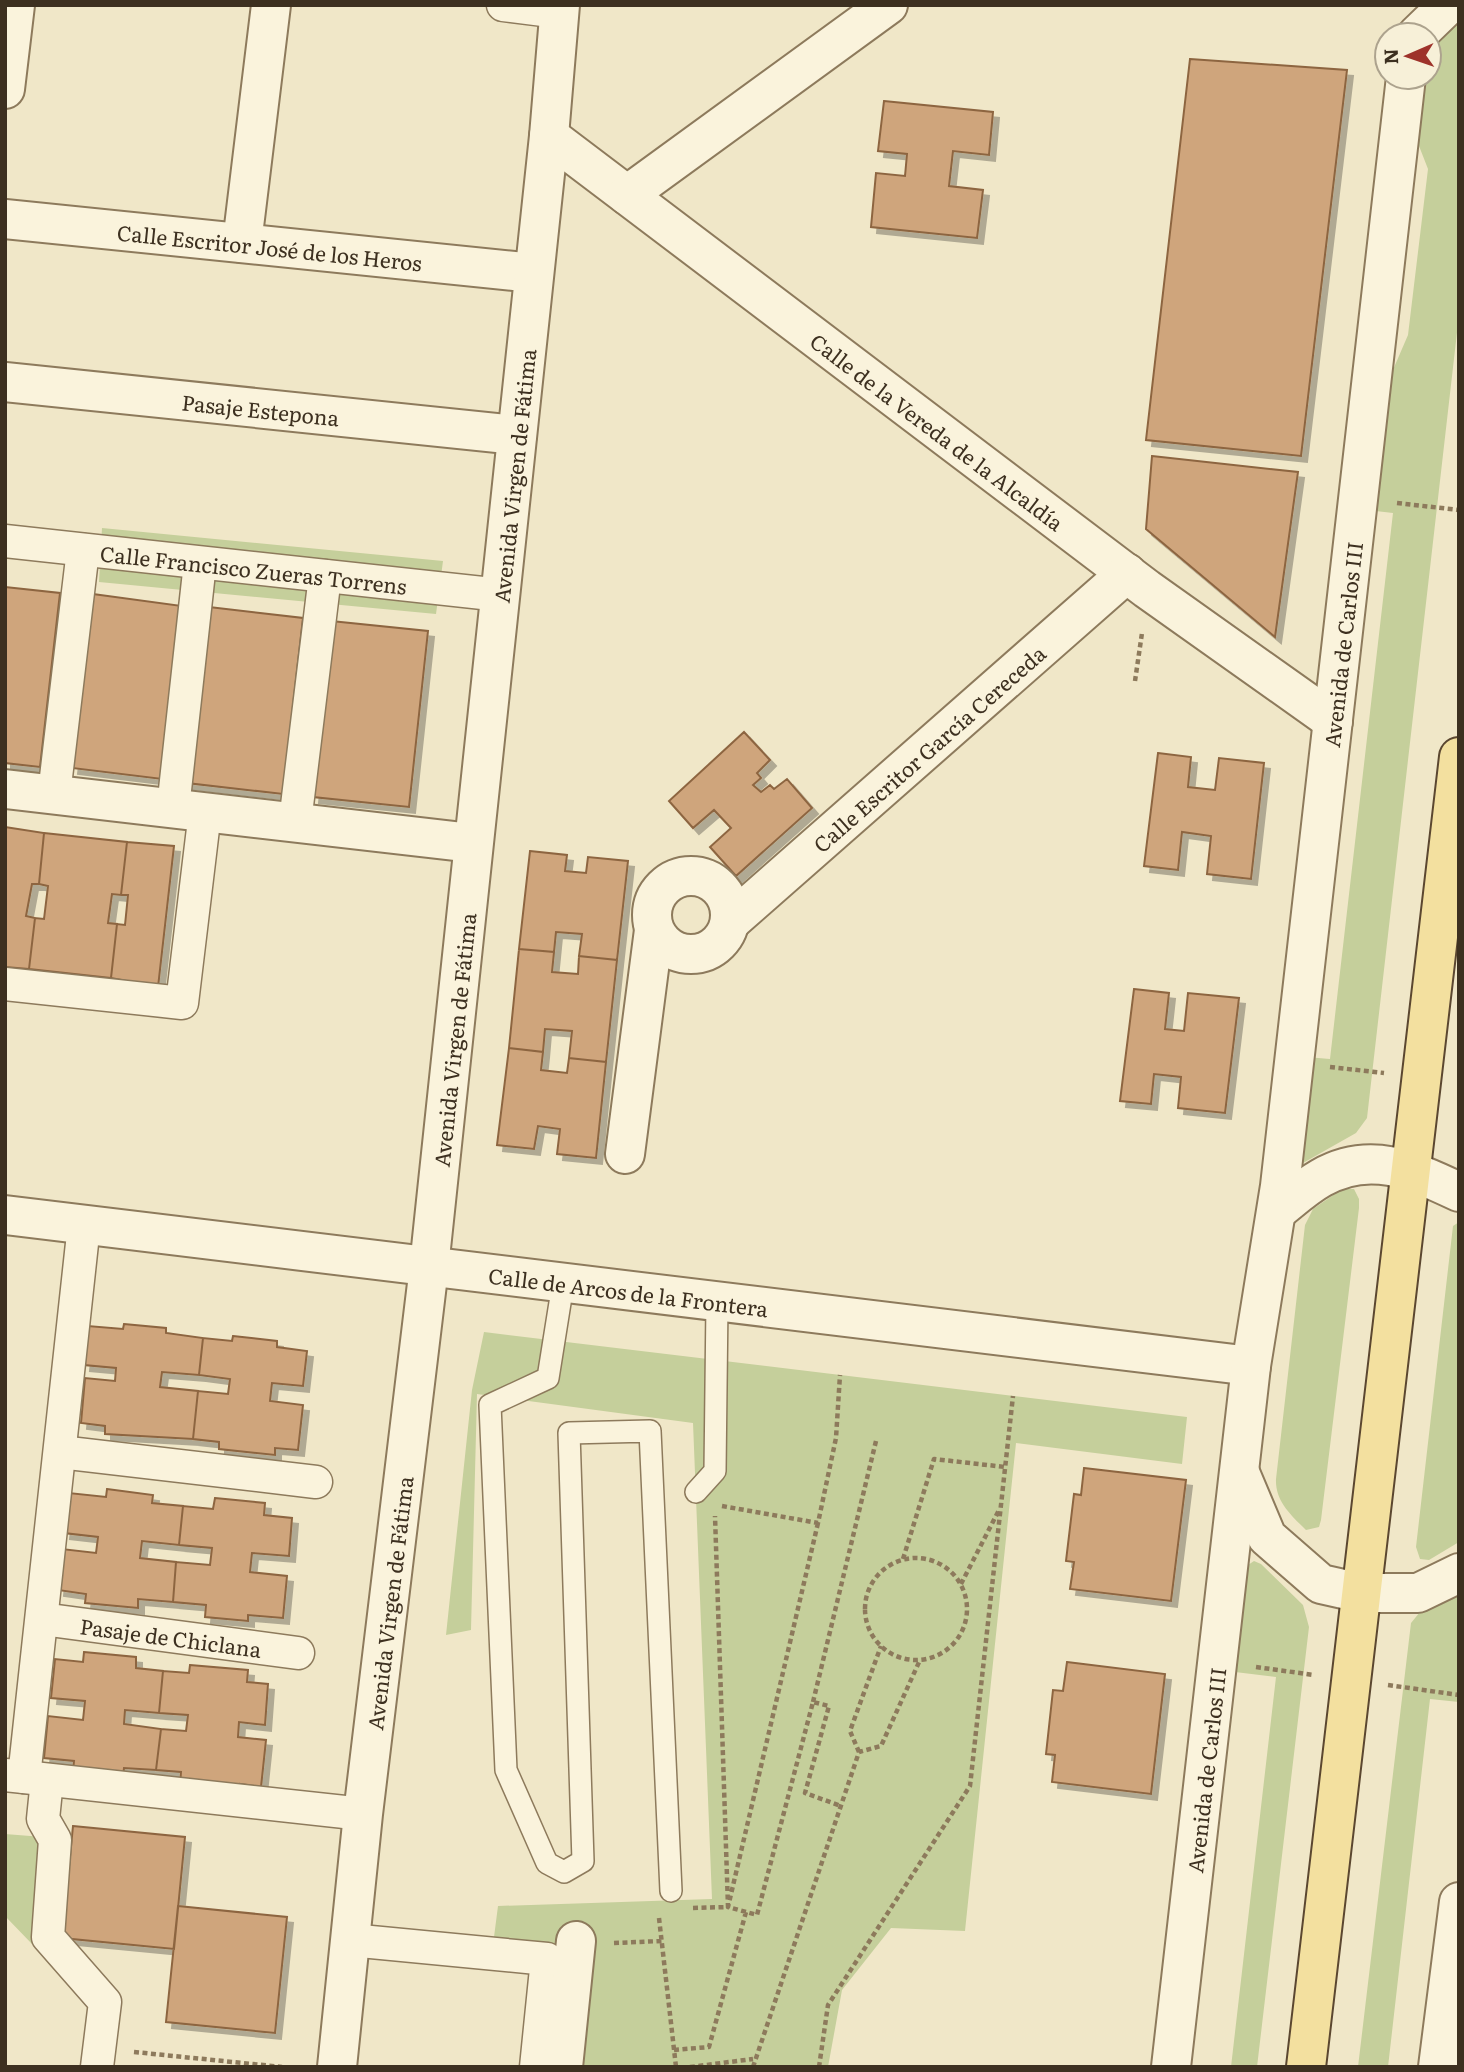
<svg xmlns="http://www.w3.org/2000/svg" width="1464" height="2072" viewBox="0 0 1464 2072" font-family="Literata,serif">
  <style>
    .green { fill: #c5cf9b }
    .building { fill: #cfa57c; stroke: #8d6541; stroke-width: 2; filter: url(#shadow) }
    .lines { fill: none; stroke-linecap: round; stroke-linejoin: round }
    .service-casing { stroke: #8d7a5c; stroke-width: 24 }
    .pedestrian-casing { stroke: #8d7a5c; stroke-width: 35 }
    .minor-casing { stroke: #8d7a5c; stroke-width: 42 }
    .tertiary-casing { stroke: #8d7a5c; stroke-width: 42 }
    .primary-casing { stroke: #5b4730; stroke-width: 42 }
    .path { stroke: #8d7a5c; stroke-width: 4.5; stroke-dasharray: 5 3.5; stroke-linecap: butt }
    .service { stroke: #faf3dc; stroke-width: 21 }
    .pedestrian { stroke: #faf3dc; stroke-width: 32 }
    .minor { stroke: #faf3dc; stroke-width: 38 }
    .tertiary { stroke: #faf3dc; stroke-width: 38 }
    .primary { stroke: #f3e09f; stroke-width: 38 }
    .labels { text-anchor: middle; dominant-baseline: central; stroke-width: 6; stroke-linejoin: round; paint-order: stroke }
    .street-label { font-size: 21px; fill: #3d3020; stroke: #f7f0d8 }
  </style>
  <defs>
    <filter id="shadow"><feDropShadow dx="6" dy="6" stdDeviation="0" flood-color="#0004"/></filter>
  </defs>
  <rect width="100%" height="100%" fill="#f0e7c8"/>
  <path class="green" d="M1459 18V315L1367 1118 1356 1133 1303 1163 1297 1159 1306 1057 1330 1059 1393 513 1367 510 1383 393 1408 335 1428 169 1412 128 1418 77H1429V38Z
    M102 528 443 561 436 614 99 582Z
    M1342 1189H1354L1359 1199V1208L1321 1520 1319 1527 1306 1530C1291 1515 1275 1501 1276 1479L1305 1225 1313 1209Z
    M1459 1222V1542L1429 1560 1420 1559 1416 1547 1453 1226Z
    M484 1332 1187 1417 1182 1464 1016 1443 965 1931 891 1928 842 1990 828 2067H578L562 1945 494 1937 498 1906 712 1899 693 1423 477 1394 471 1630 446 1635 472 1390Z
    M1254 1561 1261 1564 1303 1605 1309 1627 1257 2067H1231L1276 1677 1235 1672 1248 1565Z
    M1459 1591V1702L1430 1699 1388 2067H1358L1411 1623 1420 1612Z
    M5 1834 43 1837 32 1944 5 1916Z"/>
  <path class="building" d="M1190 59 1347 70 1301 456 1146 440Z
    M884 101 993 112 989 155 953 151 949 186 983 190 977 238 871 227 876 173 905 176 907 154 878 151Z
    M1152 456 1298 472 1275 637 1146 529Z
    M5 587 60 593 40 767 5 763Z
    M93 594 182 606 162 779 72 768Z
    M209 607 303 618 283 794 187 783Z
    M331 621 428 631 409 807 313 797Z
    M744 732 770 760 757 773 761 778 753 785 761 792 770 785 774 789 787 779 812 808 736 876 710 847 731 828 714 810 693 828 669 801Z
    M1158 753 1191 757 1188 787 1215 790 1219 758 1264 763 1251 879 1207 874 1211 836 1182 832 1178 870 1144 866Z
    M5 827 44 833 39 884H32L26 916 35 918 29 969 5 967Z
    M44 833 127 842 121 895 112 894 108 923 117 924 111 978 29 969 35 918 44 919 48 886 39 884Z
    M127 842 174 846 158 987 111 978 117 924 125 925 128 895H121Z
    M530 851 567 855 565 871 586 873 588 857 628 861 617 960 579 956 582 934 556 932 554 952 519 949Z
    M519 949 554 952 552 972 578 974 579 956 617 960 606 1062 569 1058 572 1031 545 1029 543 1052 509 1048Z
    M1134 989 1169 993 1165 1029 1184 1031 1188 993 1239 998 1225 1113 1178 1108 1181 1077 1154 1074 1151 1104 1120 1101Z
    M509 1048 543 1052 541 1070 567 1073 569 1058 606 1062 596 1158 557 1154 560 1129 538 1126 534 1149 497 1145Z
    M124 1324 166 1328V1333L203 1338 199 1375 162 1372 160 1387 198 1391 193 1439 105 1434V1426L81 1423 85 1378 115 1381 116 1368 84 1365 88 1326 123 1329Z
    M233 1336 277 1341V1347L307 1351 303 1386 272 1383 270 1401 303 1405 298 1450 275 1448V1455L219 1449V1442L193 1439 198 1391 228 1394 230 1379 199 1375 203 1338 232 1341Z
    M1084 1468 1186 1480 1171 1601 1070 1589 1074 1562 1066 1561 1074 1494 1081 1495Z
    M107 1489 153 1495 152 1503 183 1506 179 1545 142 1541 140 1558 176 1562 173 1602 138 1599V1608L85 1603 86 1594 58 1590 62 1549 96 1553 98 1537 64 1533 69 1493 106 1497Z
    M215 1498 265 1503 264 1515 292 1518 289 1556 252 1553 250 1572 287 1576 283 1618 248 1615V1621L205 1617 206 1605 173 1602 176 1562 210 1565 212 1548 179 1545 183 1506 213 1509Z
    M84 1652 136 1657V1668L163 1671 159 1713 125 1710 124 1724 161 1729 156 1770 124 1768 123 1776 73 1771 74 1761 44 1758 48 1716 83 1720 85 1701 51 1698 55 1659 83 1662Z
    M1067 1662 1165 1674 1151 1794 1052 1782 1055 1755 1046 1754 1053 1690 1063 1691Z
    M190 1665 248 1670 247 1682 268 1684 265 1725 239 1722 238 1737 266 1740 261 1787 240 1784 239 1791 180 1785 181 1772 156 1770 161 1729 186 1731 188 1715 159 1713 163 1671 189 1673Z
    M73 1826 185 1837 174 1949 62 1938Z
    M178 1906 287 1917 275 2033 166 2022Z"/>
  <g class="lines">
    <g class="service-casing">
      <path id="service" d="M563 1284 548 1378 490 1405 506 1770 547 1863 564 1872 583 1861 569 1433 650 1431 671 1891
        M696 1492 715 1471 717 1303"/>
    </g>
    <g class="pedestrian-casing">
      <g id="pedestrian">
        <path d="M503 5 559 12"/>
        <path id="s1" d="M5 541 501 595"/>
        <path d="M54 794 83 550"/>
        <path d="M173 808 200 563"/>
        <path d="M295 822 325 576"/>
        <path d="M5 984 182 1003 205 812"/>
        <path d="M60 1452 316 1482"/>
        <path id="s2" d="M42 1619 298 1653"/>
        <path d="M5 1775 24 1777 84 1225"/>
        <path d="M24 1777 363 1814"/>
        <path d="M47 1780 43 1819 55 1840 48 1937 105 2002 97 2067"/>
        <path d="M350 1940 547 1959 536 2067"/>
      </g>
    </g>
    <g class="minor-casing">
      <g id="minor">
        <path id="s3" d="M549 136 1147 589 1333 721"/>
        <path d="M627 195 888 5"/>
        <path id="s4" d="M5 219 534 273"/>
        <path d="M242 243 271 5"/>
        <path id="s5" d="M5 382 517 435"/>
        <path d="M5 789 472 843"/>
        <circle cx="691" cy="915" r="39"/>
        <path id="s6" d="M730 922 1127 573"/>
        <path d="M625 1154 654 930"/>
        <path d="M563 2067 576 1941"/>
      </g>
    </g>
    <g class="tertiary-casing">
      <g id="tertiary">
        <path d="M1417 35 1448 5"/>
        <path d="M5 89 15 5"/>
        <path d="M1277 1211C1291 1200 1305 1187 1321 1178 1370 1150 1412 1170 1459 1192"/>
        <path id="s7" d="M5 1215 1251 1366"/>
        <path d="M1240 1473 1267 1537 1321 1584 1361 1593H1418L1459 1573"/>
        <path id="s8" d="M337 2067 363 1814 429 1267 549 136 560 5"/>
        <path id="s9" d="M1171 2067 1251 1366 1280 1186 1406 77"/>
        <path d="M1438 2067 1459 1902"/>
      </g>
    </g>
    <g class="primary-casing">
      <path id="primary" d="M1306 2067 1459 757"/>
    </g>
    <path class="path" d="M1397 503 1459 510
      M1135 681 1142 633
      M1330 1067 1384 1073
      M722 1506 818 1523 836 1438 840 1375
      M818 1523 728 1907 757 1915 813 1702 829 1706 805 1793 841 1806
      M865 1609a51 51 0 1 1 102 0a51 51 0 1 1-102 0Z
      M903 1559 934 1459 1005 1467
      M961 1584 999 1510
      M1256 1667 1314 1675
      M1388 1685 1459 1695
      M813 1702 876 1441
      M859 1752 850 1731 881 1646
      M693 1908 728 1907 715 1516
      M659 1918 676 2067
      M614 1943 662 1941
      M674 2050 709 2047 746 1912
      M134 2052 282 2067
      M690 2067 753 2059
      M753 2067 859 1752 881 1746 920 1660
      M819 2067 828 2005 970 1786 1013 1396"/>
    <use href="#service" class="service"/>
    <use href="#pedestrian" class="pedestrian"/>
    <use href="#minor" class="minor"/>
    <use href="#tertiary" class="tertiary"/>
    <use href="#primary" class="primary"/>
  </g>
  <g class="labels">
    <g class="street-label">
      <text stroke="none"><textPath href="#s4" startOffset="266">Calle Escritor José de los Heros</textPath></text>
      <text stroke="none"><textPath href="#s5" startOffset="257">Pasaje Estepona</textPath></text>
      <text stroke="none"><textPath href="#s3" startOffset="488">Calle de la Vereda de la Alcaldía</textPath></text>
      <text stroke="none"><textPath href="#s8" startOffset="1601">Avenida Virgen de Fátima</textPath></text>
      <text stroke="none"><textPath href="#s1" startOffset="250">Calle Francisco Zueras Torrens</textPath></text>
      <text stroke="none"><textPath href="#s9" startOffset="1433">Avenida de Carlos III</textPath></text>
      <text stroke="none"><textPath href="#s6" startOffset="264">Calle Escritor García Cereceda</textPath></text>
      <text stroke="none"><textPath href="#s8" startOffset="1034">Avenida Virgen de Fátima</textPath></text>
      <text stroke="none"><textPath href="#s7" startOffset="628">Calle de Arcos de la Frontera</textPath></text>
      <text stroke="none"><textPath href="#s8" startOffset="467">Avenida Virgen de Fátima</textPath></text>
      <text stroke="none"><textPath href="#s2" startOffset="130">Pasaje de Chiclana</textPath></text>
      <text stroke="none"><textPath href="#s9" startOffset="299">Avenida de Carlos III</textPath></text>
    </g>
  </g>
  <rect width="1464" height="2072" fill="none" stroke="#3d3020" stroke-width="14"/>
  <g transform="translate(1408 56) rotate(268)"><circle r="33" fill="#f7f0d8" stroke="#ada38e" stroke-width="2"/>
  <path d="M0-5L12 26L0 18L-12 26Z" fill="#9e322a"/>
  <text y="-10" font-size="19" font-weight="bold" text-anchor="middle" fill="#3d3020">N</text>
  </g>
</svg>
